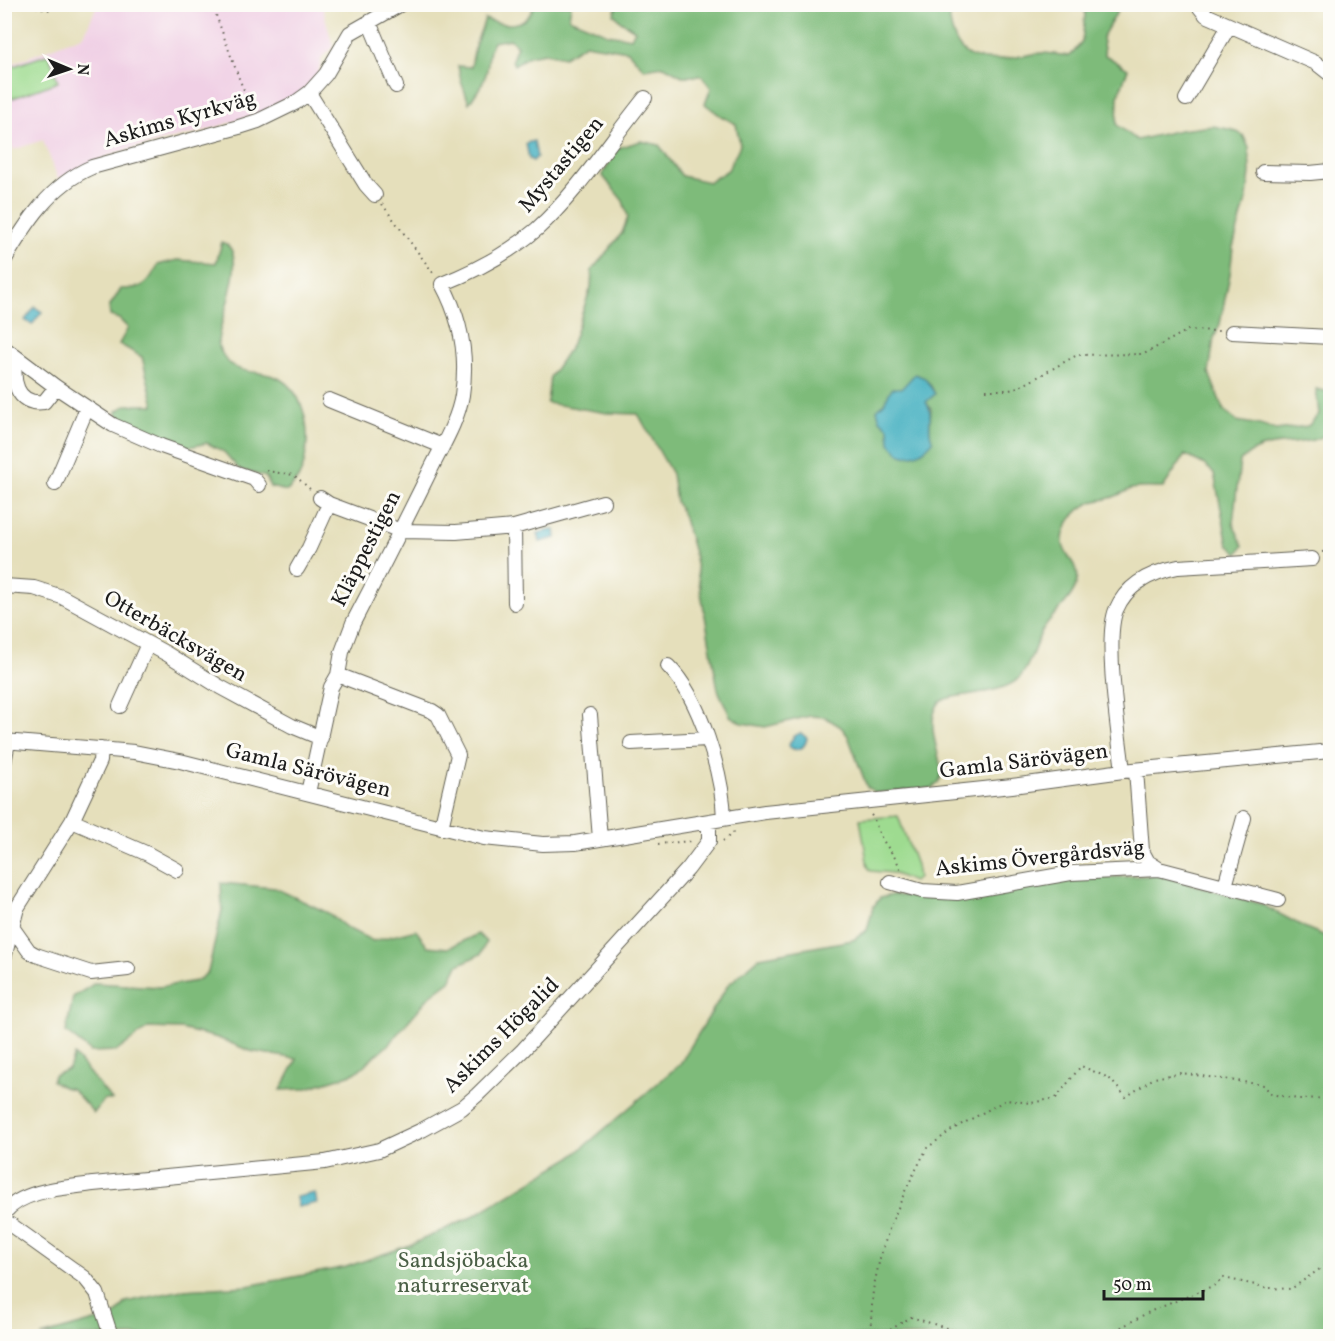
<svg xmlns="http://www.w3.org/2000/svg" width="1335" height="1341" viewBox="0 0 1335 1341" font-family="Vollkorn,serif">
  <style>
    .built { fill: #f0d0e5 }
    .green { fill: #9edb90; stroke: #5d7c56; stroke-width: 1.5 }
    .forest { fill: #7ebb7a; stroke: #4d6c4b; stroke-width: 1.5; fill-rule: evenodd }
    .water { fill: #44b0c1; stroke: #30666e; stroke-width: 1.5 }
    .lines { fill: none; stroke-linecap: round; stroke-linejoin: round }
    .minor-casing { stroke: #626054; stroke-width: 16 }
    .path { stroke: #626054; stroke-width: 2; stroke-dasharray: 1.5 4.5; stroke-linecap: butt }
    .minor { stroke: #fff; stroke-width: 14 }
    .labels { text-anchor: middle; dominant-baseline: central; stroke-width: 6; stroke-linejoin: round; paint-order: stroke }
    .street-label { font-size: 22px; fill: #1c1c1c; stroke: #fdfcf7 }
    .park-label { font-size: 22px; fill: #4a5f45; stroke: #fdfcf7 }
  </style>
  <rect width="100%" height="100%" fill="#fdfcf7"/>
  <filter id="ink" filterUnits="userSpaceOnUse"><feTurbulence type="fractalNoise" baseFrequency=".0167" numOctaves="2"/><feDisplacementMap in="SourceGraphic" scale="12" xChannelSelector="R" yChannelSelector="G"/><feConvolveMatrix kernelMatrix="1 2 1 2 8 2 1 2 1" color-interpolation-filters="sRGB"/></filter>
  <filter id="wash" filterUnits="userSpaceOnUse"><feTurbulence type="fractalNoise" baseFrequency=".008" numOctaves="4" result="noise"/><feDisplacementMap in="SourceGraphic" scale="24" xChannelSelector="R" yChannelSelector="G"/><feGaussianBlur stdDeviation="1.35" result="paint"/><feColorMatrix in="noise" values="0 0 0 0 0 0 0 0 0 0 0 0 0 0 0 0 0 1.4 0 .05"/><feComposite in="paint" operator="in"/></filter>
  <g filter="url(#wash)">
    <rect width="100%" height="100%" fill="#e5dfbb"/>
    <path class="built" d="M97 5H322L333 47 322 57 318 74 300 94 267 111 204 131 115 153 58 179 43 140 13 150 5 122 4 67 84 35Z"/>
    <path class="green" d="M49 54 58 82 5 101V69Z
      M898 816 916 865 918 878 913 882 893 873 871 871 868 867 860 819Z"/>
    <path class="forest" d="M534 5H571L569 18 608 34 631 38 635 30 619 20 614 14 617 5H948C949 19 952 42 964 52 982 67 1021 55 1042 53 1051 53 1060 55 1070 56L1082 42 1086 5H1121L1102 38 1105 55 1128 69 1118 97 1117 125 1137 140 1180 130 1213 126 1233 130 1243 135 1249 148 1250 173 1247 197 1233 247 1230 274 1220 324 1214 338 1209 373 1223 409 1237 421 1260 425 1276 430 1308 426 1319 414 1316 389 1330 392V431C1313 448 1277 439 1256 450 1250 452 1245 458 1240 461L1233 523 1243 546 1238 553 1228 545 1214 473 1203 464 1185 455 1163 488C1153 488 1140 487 1131 489 1124 492 1117 496 1110 498 1104 500 1098 500 1092 502 1076 509 1062 526 1063 544 1065 558 1081 566 1077 581 1073 601 1053 612 1043 629 1034 645 1032 663 1020 677 1003 697 948 692 939 703 921 728 949 767 939 782 939 783 933 787 932 788L876 793 867 787 848 736 841 727 825 717 810 716 765 727 742 723 730 716 718 690 694 553 683 515 676 502 672 474 638 414 607 413 547 403 550 377 571 346 591 287 592 270 622 233 628 217 623 201 602 175 618 148 641 141 659 145 682 176 709 182 728 170 740 145 736 124 721 116 705 104 711 88 702 76H682L664 66 644 69 628 51 585 44 564 57 545 53 529 56 514 65 512 60 517 46 510 39 493 42C488 52 489 59 487 70 485 81 476 94 469 103L461 81 458 66 471 67 475 46 485 19C504 26 527 29 534 5ZM915 374C926 378 930 383 935 394L926 402 931 409 929 434 890 443 889 428 880 420 877 410 907 384Z
      M222 242C252 253 218 320 218 343 218 348 221 351 223 355 236 378 261 368 280 379 302 392 308 420 307 443 305 464 303 477 287 491L270 487 266 477 239 469 224 452 207 443 185 448 169 445 121 420 116 412 126 405H154L142 357 119 344 128 328 119 319 110 316 109 307 121 289C144 289 148 284 158 265L177 260 216 263Z
      M1160 875 1261 904 1306 928 1330 938V1328L1317 1336H41L116 1315 126 1302 182 1290 247 1286 346 1267 410 1245 470 1218 573 1156 680 1064 728 985 760 957 853 940 867 930 873 907 880 898 892 895 926 898 1073 879Z
      M221 883 275 888 328 913 347 928 373 941 416 930 427 946 448 948 478 934 486 942 481 954 458 965 450 981 430 996 387 1046 355 1073 304 1089 281 1090 297 1059 250 1051 218 1038 181 1029 148 1028 117 1051 91 1052 66 1032 73 997 95 983 159 987 197 981 208 972 222 910Z
      M74 1055 112 1100H104L94 1113 72 1089 63 1087 52 1081 54 1075 69 1069Z"/>
    <path class="water" d="M534 141 537 157 533 161 529 159 526 143Z
      M35 307 42 312 32 325 25 320Z
      M915 374 925 378 935 394 926 402C935 414 925 428 933 441 926 450 914 459 901 454 898 452 893 446 890 443L889 428 880 420 877 410 884 403 892 388H902Z
      M555 529 556 538 540 542 538 533Z
      M801 733 807 738C805 749 797 752 789 747 789 741 795 734 801 733Z
      M315 1193 317 1203 298 1207 296 1197Z"/>
  </g>
  <g filter="url(#ink)">
    <g class="lines">
      <g class="minor-casing">
        <path id="minor" d="M1197 4 1206 15 1316 63 1330 74
          M369 22 396 86
          M309 93 366 185 375 195
          M1186 99 1229 26
          M1263 172 1310 173 1330 171
          M4 261C26 223 50 185 92 167L239 127 258 121 295 103 309 93 326 74 350 33 401 4
          M1232 332 1330 337
          M4 348 56 387 113 425 161 446 254 479 259 485
          M16 358C12 378 15 406 44 402L56 387
          M329 400 442 446
          M55 484 87 408
          M320 498 329 504 401 531 456 532 514 527 603 502
          M514 527 515 603
          M297 569 309 548 329 504
          M4 586 34 588 62 597 167 654 220 687 292 726 321 738
          M668 666C700 697 723 775 724 819
          M338 675 432 711 438 715 458 755 441 828
          M120 706 148 644
          M590 715 600 839
          M4 741 134 752 180 761 484 838 543 844 575 843 765 812 1012 786 1123 771 1330 751
          M631 743 707 739
          M4 763 8 742
          M1136 770 1142 851 1148 862 1159 869
          M1123 771C1119 736 1104 639 1116 610 1127 584 1152 572 1178 567L1312 559
          M308 793 331 687 338 675 342 652 353 623C379 573 405 522 430 471 441 448 458 421 462 395 468 356 461 319 442 284 475 271 509 253 537 229 577 193 610 141 645 98
          M72 821 148 854 177 870
          M890 882 922 891 957 893 1071 873 1159 869 1278 900
          M1225 886 1244 818
          M12 927 29 951 36 955 91 973 128 969
          M4 958 17 908 72 821 100 761 101 749
          M4 1213C23 1189 65 1188 93 1184L325 1162 379 1150 422 1130 462 1108 477 1095 523 1050 688 869 709 841V822
          M4 1220 85 1278 97 1293 111 1336"/>
      </g>
      <path class="path" d="M31 4C42 11 53 12 64 4
        M212 4 240 81 253 110
        M382 204 434 274
        M986 390H1010L1027 383 1077 355 1144 354 1188 330 1221 331
        M266 471 294 475 311 490
        M1322 552 1330 551
        M871 815C876 821 876 827 879 833 885 847 899 858 901 873
        M723 841 735 831
        M658 844 691 841
        M870 1336 873 1290 880 1258 889 1229 906 1189 927 1148 953 1129 1006 1100 1031 1103 1056 1098 1081 1066 1109 1078 1126 1097 1154 1078 1181 1073 1264 1085 1271 1094 1297 1099 1330 1098
        M880 1336 911 1317 959 1332 961 1336
        M1105 1336 1149 1312 1215 1285 1224 1278 1269 1288 1291 1289 1330 1262"/>
      <use href="#minor" class="minor"/>
    </g>
  </g>
  <g class="labels">
    <g class="street-label">
      <text transform="translate(180 120) rotate(-16)">Askims Kyrkväg</text>
      <text transform="translate(562 165) rotate(-50)">Mystastigen</text>
      <text transform="translate(367 549) rotate(-63)">Kläppestigen</text>
      <text transform="translate(175 637) rotate(30)">Otterbäcksvägen</text>
      <text transform="translate(1024 762) rotate(-7)">Gamla Särövägen</text>
      <text transform="translate(308 771) rotate(14)">Gamla Särövägen</text>
      <text transform="translate(1040 859) rotate(-6)">Askims Övergårdsväg</text>
      <text transform="translate(502 1036) rotate(-45)">Askims Högalid</text>
    </g>
    <g class="park-label">
      <text x="463" y="1261">Sandsjöbacka<tspan x="463" dy="25">naturreservat</tspan></text>
    </g>
  </g>
  <rect width="1335" height="1341" fill="none" stroke="#fdfcf7" stroke-width="24"/>
  <g transform="translate(69 69) rotate(92)" stroke="#fdfcf7" stroke-width="4.5" paint-order="stroke">
  <path d="M0-4.5L10 22L0 15L-10 22Z" fill="#1c1c1c"/>
  <text y="-9" font-size="16" font-weight="bold" text-anchor="middle" fill="#1c1c1c">N</text>
  </g>
  <path d="M1104 1290v9h99v-9" fill="none" stroke="#1c1c1c" stroke-width="3"/>
  <text x="1113" y="1290" font-size="18" fill="#1c1c1c" stroke="#fdfcf7" stroke-width="4.5" paint-order="stroke">50 m</text>
</svg>
